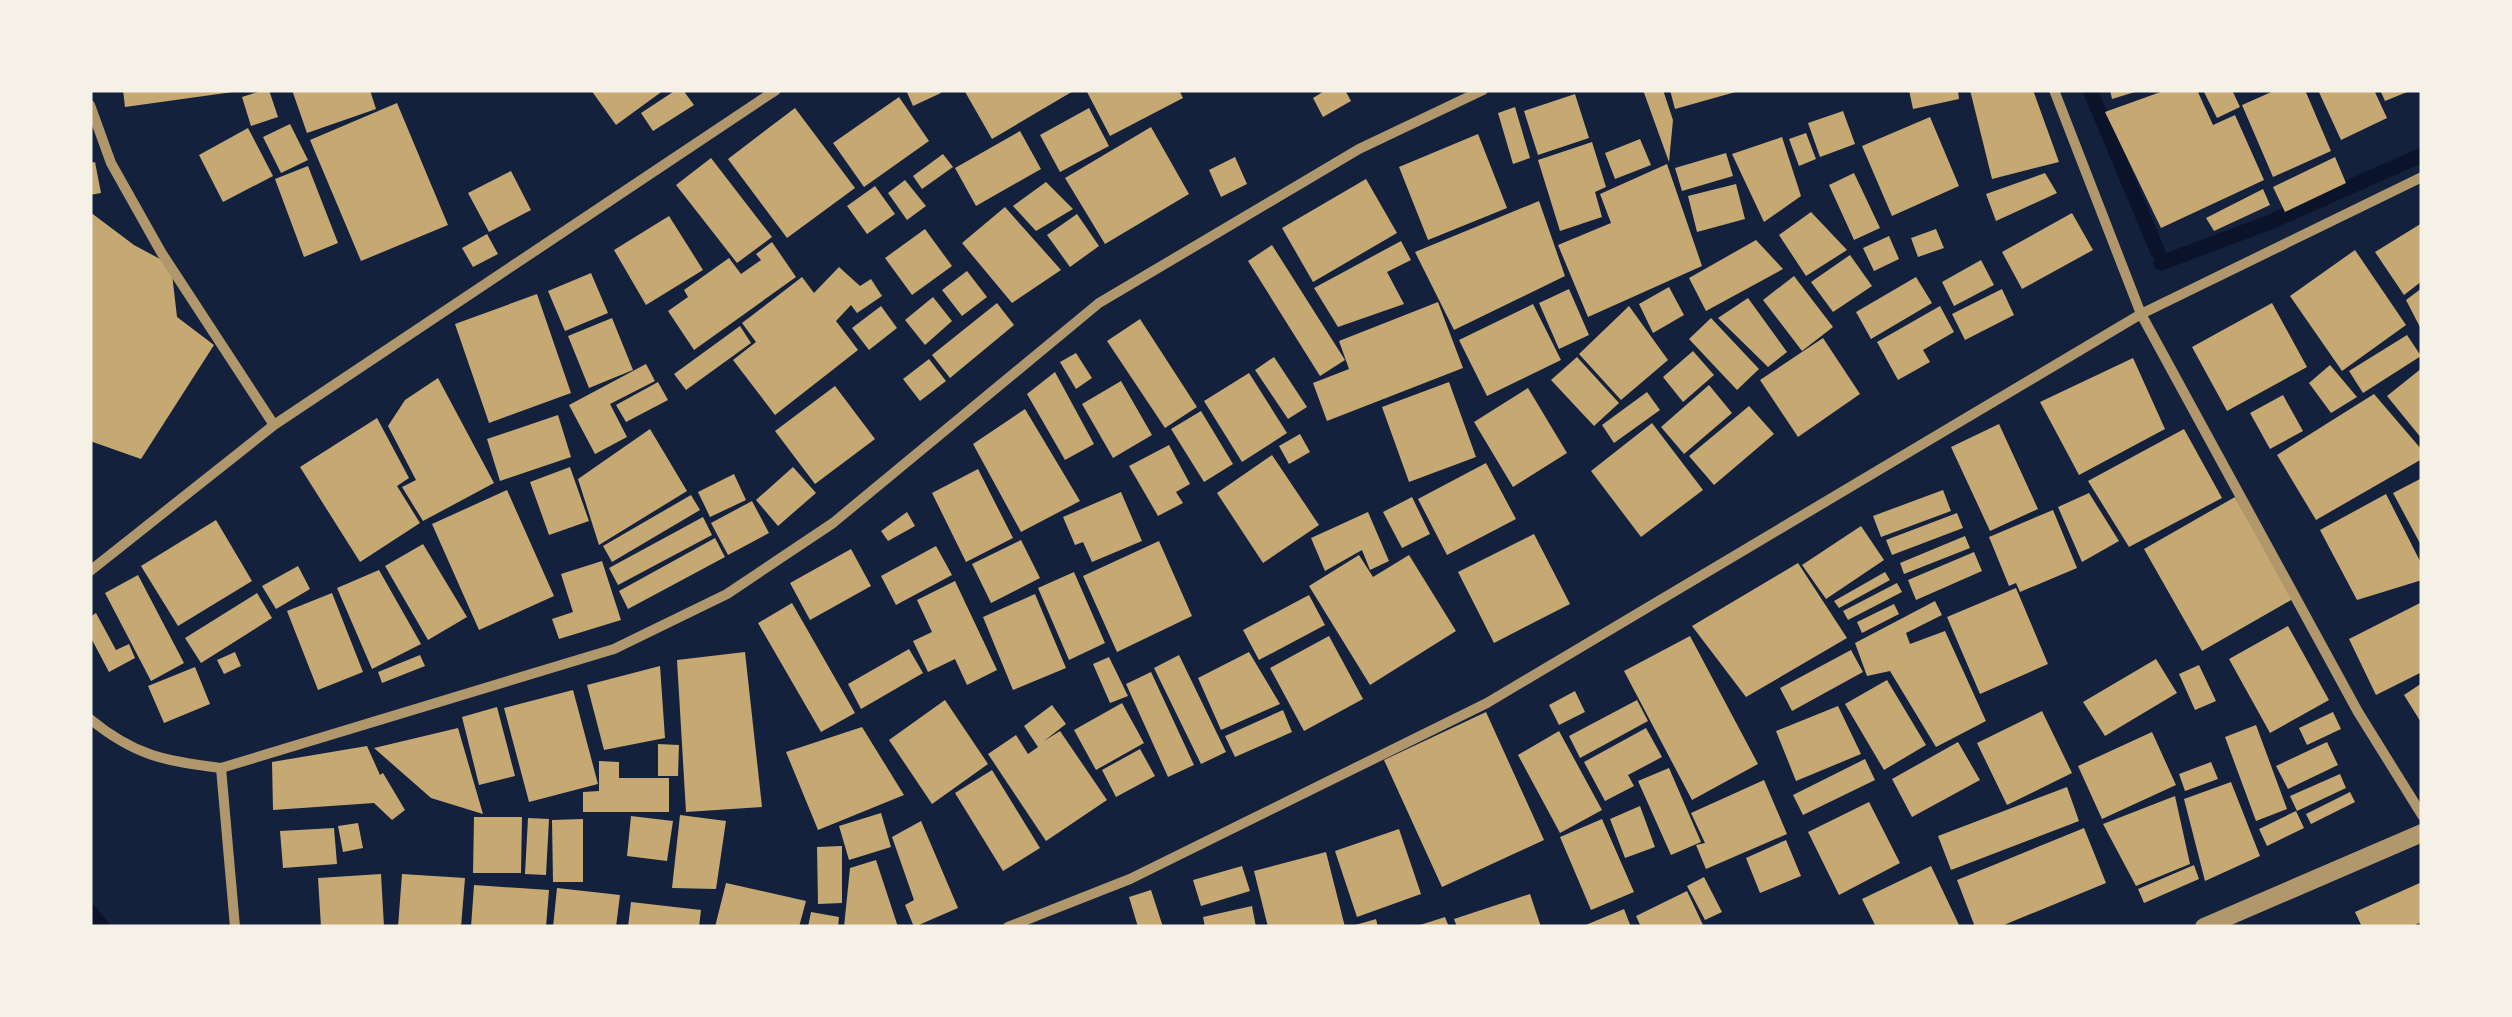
<svg xmlns="http://www.w3.org/2000/svg" width="2512" height="1017" viewBox="0 0 2512 1017" font-family="'Public Sans',sans-serif">
  <style>
    .lines { fill: none; stroke-linecap: round; stroke-linejoin: round }
    .stream { stroke: #0b132b; stroke-width: 15 }
    .building { fill: #c6a872 }
    .minor { stroke: #b1986c; stroke-width: 10 }
    .tertiary { stroke: #b1986c; stroke-width: 18 }
  </style>
  <rect width="100%" height="100%" fill="#14213d"/>
  <g class="lines">
    <path class="stream" d="M2090 90 2158 252
      M2161 263 2270 222 2422 155
      M90 912 102 927"/>
  </g>
  <path class="building" d="M123 90H233V92L125 107Z
    M264 90H269L278 117 251 126 242 97Z
    M292 90H370L376 109 307 133Z
    M591 90H664L616 125Z
    M676 90H683L694 105 653 131 641 113Z
    M906 90H939L941 93 913 106Z
    M964 90H1075L992 139Z
    M1086 90H1179L1183 98 1110 136Z
    M1326 90H1345L1351 101 1323 117 1313 98Z
    M1643 90H1663L1673 120 1669 162Z
    M1670 90H1739V91L1675 109Z
    M1909 90H1958L1959 99 1913 109Z
    M1970 90H2033L2059 162 1992 179Z
    M2110 90H2138V91L2112 99Z
    M2166 90H2197L2213 125 2235 115 2264 180 2161 228 2105 112Z
    M2203 90H2232L2240 107 2217 118Z
    M2276 90H2305L2331 151 2273 177 2242 105Z
    M2318 90H2374L2387 118 2341 140Z
    M2380 90H2412L2385 101Z
    M1575 94 1589 138 1538 155 1524 111Z
    M899 97 929 141 864 187 833 143Z
    M397 103 448 225 361 261 310 140Z
    M1515 107 1530 158 1513 164 1498 113Z
    M795 108 855 188 787 238 728 159Z
    M1089 108 1109 146 1060 172 1040 135Z
    M1843 111 1855 144 1820 157 1808 123Z
    M1930 117 1959 186 1892 216 1862 146Z
    M290 124 308 160 281 173 263 137Z
    M1151 127 1189 194 1105 244 1065 178Z
    M248 128 273 176 223 202 199 155Z
    M1020 131 1041 169 976 206 955 168Z
    M1806 133 1816 159 1799 166 1789 139Z
    M1478 134 1507 208 1428 240 1399 167Z
    M1782 137 1801 196 1764 222 1732 154Z
    M1640 139 1651 165 1615 179 1605 153Z
    M1592 142 1606 187 1595 192 1602 217 1560 231 1538 160Z
    M1726 153 1733 176 1682 191 1675 168Z
    M943 154 953 167 922 189 913 176Z
    M1235 157 1247 184 1221 197 1209 170Z
    M2335 157 2346 183 2285 212 2273 187Z
    M711 158 772 237 737 263 676 185Z
    M95 162 101 193 90 195V163Z
    M1667 164 1702 266 1588 317 1558 245 1611 223 1600 194Z
    M308 166 338 243 304 257 275 179Z
    M511 171 531 210 489 232 468 193Z
    M1854 173 1880 228 1854 240 1829 185Z
    M2045 173 2057 193 1996 221 1986 194Z
    M1366 179 1397 233 1313 282 1282 228Z
    M905 180 926 206 907 220 888 193Z
    M1046 182 1073 209 1036 231 1013 206Z
    M1736 184 1745 219 1697 232 1688 196Z
    M875 186 895 214 867 234 847 206Z
    M2263 189 2270 205 2214 231 2206 218Z
    M1539 201 1565 276 1454 330 1415 252Z
    M1005 207 1061 270 1012 303 962 243Z
    M90 212 134 245 171 265 177 317 214 345 141 459 90 441Z
    M1811 212 1847 250 1806 276 1779 235Z
    M2072 213 2093 250 2022 289 2002 252Z
    M1077 214 1099 246 1070 267 1047 235Z
    M669 216 703 270 646 305 614 250Z
    M2422 223V281L2404 295 2375 252Z
    M925 229 952 266 912 295 885 258Z
    M1936 229 1944 248 1918 257 1911 238Z
    M487 234 498 254 473 267 462 248Z
    M1889 236 1899 259 1874 271 1863 248Z
    M1756 240 1783 269 1706 311 1689 278Z
    M1401 241 1411 260 1387 272 1404 304 1338 327 1314 288Z
    M772 242 796 277 694 350 668 311 688 297 684 290 729 258 741 274 761 260 756 254Z
    M1272 245 1345 360 1320 376 1248 261Z
    M2355 250 2406 325 2342 371 2290 296Z
    M1850 255 1872 286 1833 312 1811 282Z
    M1981 260 1994 285 1954 306 1942 282Z
    M839 267 860 286 871 279 882 296 857 313 851 305 836 321 858 350 775 415 733 360 756 342 742 323 802 277 814 293Z
    M967 271 987 297 962 316 942 290Z
    M591 273 608 313 565 331 548 291Z
    M1794 276 1833 327 1802 351 1763 300Z
    M1916 277 1932 303 1871 339 1856 312Z
    M1669 287 1684 315 1653 333 1639 304Z
    M2422 288V331L2406 300Z
    M1569 289 1589 335 1559 349 1539 303Z
    M2002 289 2014 315 1965 340 1952 314Z
    M537 294 571 393 489 423 455 324Z
    M933 297 952 321 925 345 905 320Z
    M1748 298 1787 352 1768 367 1718 318Z
    M1438 302 1463 368 1327 421 1313 383 1349 369 1339 341Z
    M997 303 1014 325 950 378 932 355Z
    M2272 303 2307 367 2227 411 2192 347Z
    M1533 304 1561 360 1487 396 1459 340Z
    M881 306 897 328 869 350 852 328Z
    M1629 306 1668 360 1621 400 1579 354Z
    M1940 306 1954 332 1923 350 1930 362 1898 380 1877 342Z
    M612 318 633 370 589 388 568 336Z
    M1711 318 1759 369 1737 390 1689 339Z
    M1140 319 1197 407 1165 428 1107 341Z
    M740 326 751 343 686 390 674 374Z
    M2407 335 2421 356 2363 393 2349 371Z
    M1823 338 1860 394 1798 437 1760 380Z
    M1693 351 1714 375 1683 402 1663 377Z
    M1076 353 1092 378 1076 389 1060 362Z
    M1274 357 1307 407 1288 419 1255 370Z
    M1577 357 1619 403 1594 426 1551 380Z
    M2133 358 2165 429 2079 475 2040 402Z
    M929 359 946 381 920 401 903 379Z
    M646 364 655 381 610 404 627 437 595 454 569 405Z
    M2330 365 2357 397 2331 413 2309 383Z
    M2422 368V439L2387 396Z
    M1055 372 1094 444 1065 460 1027 394Z
    M1249 373 1287 433 1242 462 1204 401Z
    M438 378 494 483 423 521 402 487 416 480 388 426 405 400Z
    M1121 381 1152 435 1113 458 1082 404Z
    M658 382 668 400 626 422 616 405Z
    M1449 382 1476 457 1409 482 1382 407Z
    M1709 385 1732 413 1684 454 1661 427Z
    M835 386 875 439 815 484 775 431Z
    M1528 388 1567 453 1513 487 1474 422Z
    M1647 392 1660 410 1614 443 1602 425Z
    M2374 394 2422 450V459L2316 520 2277 455Z
    M2283 395 2303 431 2270 449 2250 413Z
    M1749 406 1774 434 1714 485 1689 456Z
    M1025 409 1080 501 1021 532 973 444Z
    M1201 411 1233 464 1204 482 1171 429Z
    M558 415 571 457 500 481 487 439Z
    M377 418 409 478 397 486 420 523 360 562 300 467Z
    M1652 423 1703 490 1641 537 1591 471Z
    M1999 424 2038 509 1990 531 1951 447Z
    M650 429 687 491 599 545 578 479Z
    M2184 429 2222 498 2129 547 2088 481Z
    M1300 434 1310 452 1289 464 1279 446Z
    M1169 445 1190 484 1176 492 1183 503 1158 516 1129 466Z
    M1272 455 1319 525 1263 563 1217 493Z
    M1486 463 1516 519 1447 555 1418 499Z
    M570 467 589 521 549 535 530 482Z
    M793 467 816 493 778 526 756 500Z
    M978 469 1013 538 966 562 932 493Z
    M734 474 746 500 710 517 698 492Z
    M2422 478V547L2393 493Z
    M507 490 554 596 479 630 432 524Z
    M1943 490 1951 511 1881 537 1873 516Z
    M1121 492 1142 541 1092 562 1083 542 1075 545 1063 517Z
    M2089 493 2119 541 2082 562 2058 507Z
    M2386 494 2422 565V580L2357 600 2320 530Z
    M691 495 700 510 612 562 603 546Z
    M1412 497 1430 534 1402 548 1383 512Z
    M2235 497 2293 599 2202 651 2144 549Z
    M752 501 769 533 728 555 711 523Z
    M2053 510 2077 568 2020 592 2016 583 2009 586 1989 537Z
    M907 512 915 526 888 541 881 531Z
    M1368 512 1389 561 1370 570 1362 550 1325 571 1311 538Z
    M1957 513 1963 528 1892 555 1886 540Z
    M703 517 712 535 618 585 609 568Z
    M216 520 252 581 178 626 141 566Z
    M1861 526 1884 560 1826 599 1802 565Z
    M1534 534 1570 604 1494 643 1458 572Z
    M1965 536 1970 548 1904 574 1900 563Z
    M715 538 725 557 628 609 619 591Z
    M1021 540 1040 578 991 603 972 564Z
    M1159 541 1192 616 1117 652 1083 576Z
    M423 544 467 617 428 640 385 566Z
    M936 546 952 575 896 605 881 576Z
    M851 549 871 586 810 620 790 583Z
    M1974 552 1982 571 1916 600 1908 580Z
    M1359 555 1373 577 1409 555 1456 631 1370 685 1309 586Z
    M602 561 621 620 559 639 552 619 573 612 561 574Z
    M1798 563 1847 638 1746 697 1692 626Z
    M298 566 310 589 276 609 262 586Z
    M379 570 421 644 372 669 337 588Z
    M1074 572 1105 643 1069 660 1038 588Z
    M1885 572 1890 580 1839 608 1834 601Z
    M138 575 184 663 151 681 105 593Z
    M955 581 997 670 967 685 955 659 928 672 913 641 932 632 917 600Z
    M1897 583 1902 592 1848 620 1843 611Z
    M2016 588 2048 664 1980 694 1947 617Z
    M257 593 272 618 201 663 185 638Z
    M332 593 363 672 318 690 287 611Z
    M1035 594 1066 668 1013 690 983 617Z
    M1309 595 1325 625 1259 660 1243 630Z
    M1935 601 1942 615 1906 633 1910 644 1945 631 1986 721 1936 747 1890 671 1867 676 1855 643Z
    M2422 602V672L2376 695 2349 639Z
    M792 603 855 713 821 732 758 623Z
    M1894 604 1899 614 1862 633 1857 622Z
    M96 613 116 650 129 644 135 658 109 672 90 636V617Z
    M2288 626 2329 700 2270 733 2229 659Z
    M1329 636 1363 699 1304 731 1270 668Z
    M1690 636 1758 764 1692 800 1624 671Z
    M909 649 923 673 861 709 848 684Z
    M1851 650 1863 672 1792 711 1780 688Z
    M235 652 241 666 224 674 217 660Z
    M745 652 762 807 686 812 677 660Z
    M1249 652 1280 704 1221 730 1198 678Z
    M420 655 425 666 382 683 378 672Z
    M1179 655 1226 752 1201 764 1154 668Z
    M1109 657 1128 696 1110 703 1093 664Z
    M2156 659 2177 693 2105 736 2083 702Z
    M2199 665 2216 701 2195 710 2179 674Z
    M660 666 665 738 604 750 587 685Z
    M195 667 210 704 164 723 148 686Z
    M1151 672 1194 765 1168 777 1126 684Z
    M1887 680 1926 745 1884 770 1845 704Z
    M2422 683V724L2404 695Z
    M573 690 598 784 529 802 504 708Z
    M1575 691 1585 712 1559 725 1549 705Z
    M945 700 988 764 932 804 889 740Z
    M1637 700 1648 721 1580 758 1569 736Z
    M1122 703 1144 743 1096 770 1074 730Z
    M1052 705 1066 724 1044 741 1060 731 1107 800 1046 841 988 754 1016 735 1028 754 1038 747 1024 726Z
    M1838 706 1861 754 1796 781 1776 731Z
    M497 707 515 776 479 785 462 717Z
    M1283 710 1292 732 1235 757 1225 736Z
    M2042 711 2072 773 2007 805 1977 743Z
    M1486 712 1544 840 1442 887 1384 760Z
    M2333 712 2341 729 2307 745 2299 728Z
    M2256 725 2287 809 2256 821 2225 737Z
    M862 727 904 795 818 830 786 752Z
    M458 728 483 814 431 798 374 748Z
    M1646 728 1662 757 1628 775 1634 786 1605 801 1584 762Z
    M1559 731 1602 810 1560 833 1518 755Z
    M2152 732 2176 785 2102 819 2078 766Z
    M1958 742 1980 780 1912 817 1892 779Z
    M2327 742 2338 765 2288 789 2276 766Z
    M658 744 679 745 678 776H658Z
    M367 746 380 775 383 773 405 810 392 820 374 803 273 810 272 762Z
    M1140 749 1155 776 1116 797 1102 770Z
    M1865 759 1875 780 1803 815 1793 795Z
    M599 761 619 762V778H669V812H583V792L599 791Z
    M2211 762 2218 779 2185 791 2179 774Z
    M1669 768 1701 842 1671 855 1638 781Z
    M992 770 1040 848 1003 871 955 793Z
    M2340 774 2346 788 2297 811 2290 796Z
    M1764 780 1787 834 1706 869 1696 845 1705 843 1691 813Z
    M2231 782 2260 856 2205 881 2184 799Z
    M2067 787 2079 821 1951 870 1938 836Z
    M2350 792 2355 802 2311 824 2306 814Z
    M2175 796 2190 864 2136 886 2103 824Z
    M1869 802 1900 863 1839 895 1808 832Z
    M1640 806 1655 847 1625 858 1610 819Z
    M2296 811 2304 828 2267 846 2259 829Z
    M881 813 891 847 849 860 839 826Z
    M680 815 726 821 716 889 672 888Z
    M631 816 673 821 667 861 627 856Z
    M474 817H522L521 873H473Z
    M528 818 549 819 546 875 525 874Z
    M583 819V882H553L552 820Z
    M1602 819 1634 892 1591 910 1560 837Z
    M921 821 958 908 914 927 905 905 914 900 892 837Z
    M358 823 363 848 343 852 338 826Z
    M334 828 337 864 283 868 280 831Z
    M2084 828 2106 883 1999 927H1975L1957 880Z
    M1399 829 1421 894 1357 917 1335 851Z
    M1786 840 1801 876 1760 893 1746 858Z
    M842 846V903L818 904 817 847Z
    M1326 852 1345 927H1268L1254 871Z
    M876 860 898 927H844L850 868Z
    M2194 865 2199 879 2144 903 2138 889Z
    M1242 866 1250 891 1201 906 1193 880Z
    M1931 866 1960 927H1876L1862 899Z
    M381 874 384 927H321L318 878Z
    M402 874 465 878 461 927H398Z
    M1704 877 1722 912 1705 920 1687 886Z
    M2422 882V922L2410 927H2362L2355 912Z
    M726 883 806 901 799 927H715Z
    M474 885 549 890 546 927H471Z
    M557 888 620 895 616 927H553Z
    M1151 890 1163 927H1138L1129 897Z
    M1687 891 1704 927H1641L1636 916Z
    M1530 894 1541 927H1457L1454 919Z
    M631 902 701 910 699 927H628Z
    M1252 906 1256 927H1205L1203 917Z
    M1624 909 1631 927H1581Z
    M811 912 839 917 838 927H808Z
    M1445 917 1449 927H1417V926Z
    M1376 919 1378 927H1352V926Z"/>
  <g class="lines">
    <path class="minor" d="M2054 90 2141 314 2358 712 2422 815
      M90 105 111 163 161 252 274 425
      M90 571 274 425 776 90
      M90 719C135 756 165 761 221 768L614 649 727 594 833 523 1099 303 1359 149 1483 90
      M221 768 235 927
      M1008 927 1130 879 1487 703 2141 314 2422 177"/>
    <path class="tertiary" d="M2204 927 2422 833"/>
  </g>
  <rect width="2512" height="1017" fill="none" stroke="#f6f1e7" stroke-width="185"/>
</svg>
